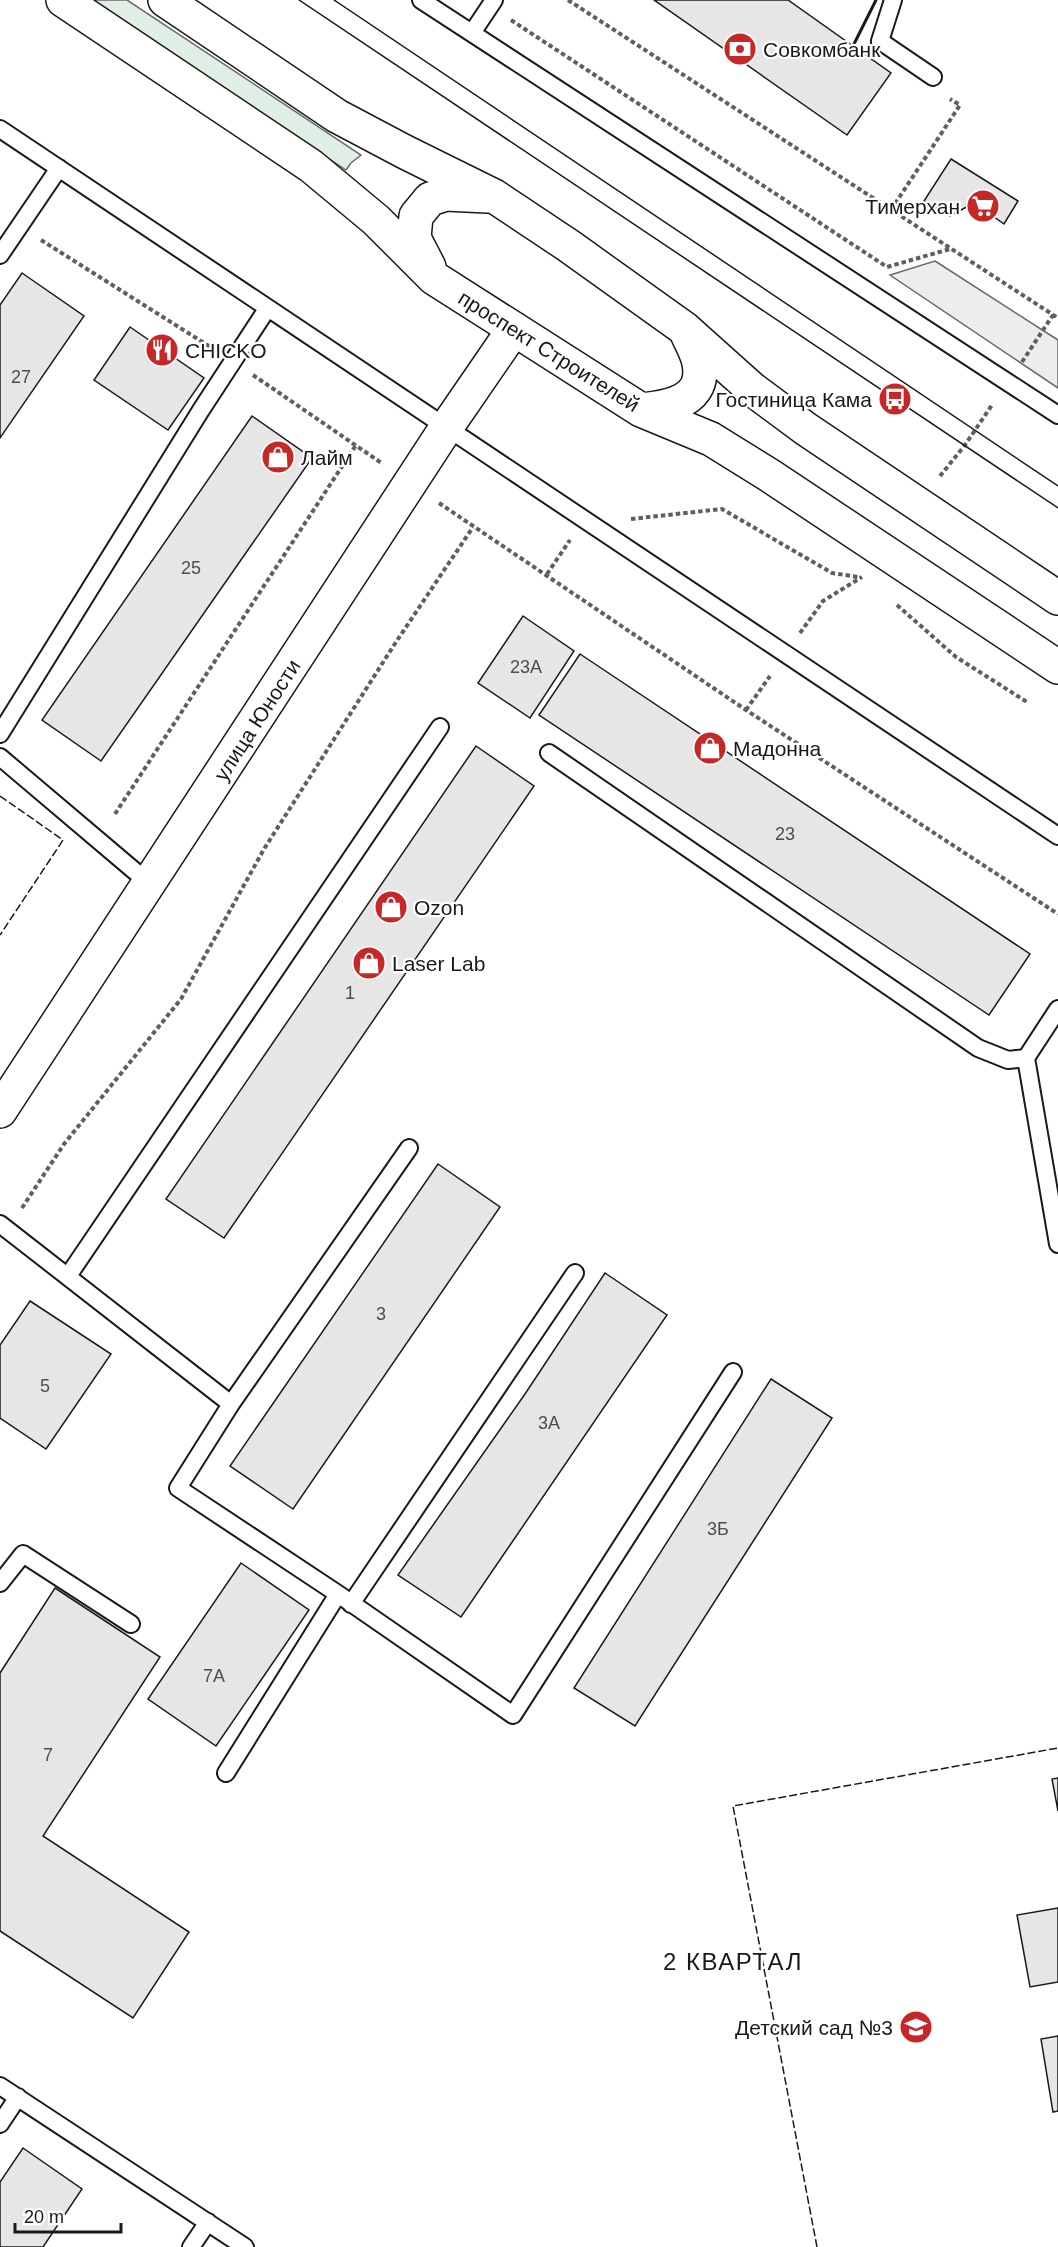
<svg xmlns="http://www.w3.org/2000/svg" width="1058" height="2247" viewBox="0 0 1058 2247" font-family="Helvetica,sans-serif">
  <style>
    .green { fill: #e0efe3; stroke: #6a6a6a; stroke-width: 1.5 }
    .parking { fill: #ededed; stroke: #6a6a6a; stroke-width: 1.5 }
    .building { fill: #e6e6e6; stroke: #1a1a1a; stroke-width: 1.5 }
    .lines { fill: none; stroke-linecap: round; stroke-linejoin: round }
    .service-casing { stroke: #1a1a1a; stroke-width: 20 }
    .tertiary-casing { stroke: #1a1a1a; stroke-width: 36 }
    .secondary-casing { stroke: #1a1a1a; stroke-width: 36 }
    .path { stroke: #5f5f5f; stroke-width: 4; stroke-dasharray: 4.5 3; stroke-linecap: butt }
    .service { stroke: #fff; stroke-width: 16 }
    .tertiary { stroke: #fff; stroke-width: 33 }
    .secondary { stroke: #fff; stroke-width: 33 }
    .tram { stroke: #1a1a1a; stroke-width: 1.5 }
    .fence { stroke: #1a1a1a; stroke-width: 1.5; stroke-dasharray: 8 3; stroke-linecap: butt }
    .wall { stroke: #1a1a1a; stroke-width: 3 }
    .labels { text-anchor: middle; dominant-baseline: central; stroke-width: 4.5; stroke-linejoin: round; paint-order: stroke }
    .number-label { font-size: 18px; fill: #4d4d4d }
    .poi-label { font-size: 21px; fill: #1a1a1a; stroke: #fff; text-anchor: start }
    .street-label { font-size: 21px; fill: #1a1a1a; stroke: #fff }
    .quarter-label { font-size: 24px; letter-spacing: 1.5px; fill: #1a1a1a; stroke: #fff }
  </style>
  <rect width="100%" height="100%" fill="#fff"/>
  <path class="green" d="M91 0H127L361 155 351 163 346 170Z"/>
  <path class="parking" d="M935 261 1058 340V388L890 275Z"/>
  <path class="building" d="M654 0H788L891 73 847 135Z
    M951 159 1018 201 1004 224 974 203 950 216 924 201Z
    M22 273 84 316 0 438V305Z
    M130 327 204 378 168 430 94 380Z
    M252 416 312 458 101 761 42 720Z
    M523 616 574 651 530 718 478 683Z
    M580 654 1030 954 989 1015 539 715Z
    M476 746 534 786 224 1238 166 1199Z
    M438 1164 500 1207 293 1509 230 1466Z
    M605 1273 667 1315 461 1617 398 1575 525 1394Z
    M30 1301 111 1354 46 1449 0 1418V1345Z
    M771 1379 832 1418 635 1726 574 1688Z
    M241 1563 309 1610 216 1746 148 1699Z
    M55 1588 160 1657 43 1836 189 1932 133 2018 0 1931V1673Z
    M1058 1778V1811L1052 1779Z
    M1058 1908V1982L1030 1987 1017 1915Z
    M1058 2036V2111L1053 2112 1041 2039Z
    M23 2148 82 2189 43 2247H0V2182Z"/>
  <g class="lines">
    <g class="service-casing">
      <path id="service" d="M421 0 1058 415
        M893 0 880 41 933 77
        M472 33 494 0
        M0 129 1058 836
        M0 255 59 168
        M0 734 201 410 267 309
        M549 753 978 1048 1008 1060 1026 1058 1058 1009
        M0 757 150 884
        M1026 1058 1058 1244
        M0 1224 231 1404 178 1488 338 1594 513 1715 733 1372
        M68 1276 440 727
        M231 1404 409 1148
        M0 1583 23 1554 131 1624
        M351 1604 575 1273
        M226 1773 338 1594
        M0 2086 245 2247
        M0 2124 18 2097
        M191 2247 208 2222"/>
    </g>
    <g class="tertiary-casing">
      <path id="tertiary" d="M0 1111 446 428 514 329"/>
    </g>
    <g class="secondary-casing">
      <path id="secondary" d="M63 0 311 166 376 220 434 278 641 410 711 439 769 475 1058 667
        M165 0 337 116 405 152 494 196 569 246 685 329 752 389 806 429 1058 598
        M429 267 414 238 416 216 430 199 446 194 487 196
        M641 410C670 407 706 401 699 363 697 352 690 341 686 331"/>
    </g>
    <path class="path" d="M568 0 1058 318
      M511 20 887 267 950 249
      M891 210 960 105 950 99
      M41 240 212 348
      M1022 362 1053 315
      M253 375 383 464
      M940 476 965 445 992 405
      M439 503 746 710 1058 914
      M631 519 722 509 832 573 858 577
      M547 574 570 540
      M897 605 956 657 1027 702
      M800 633 823 601 862 577
      M746 710 770 676
      M115 814 356 445
      M22 1208 64 1144 181 999 264 849 396 642 473 527"/>
    <use href="#service" class="service"/>
    <use href="#tertiary" class="tertiary"/>
    <use href="#secondary" class="secondary"/>
    <path class="tram" d="M299 0 1058 508
      M334 0 1058 486"/>
    <path class="fence" d="M0 796 63 840 0 935
      M817 2247 733 1806 1058 1748"/>
    <path class="wall" d="M853 46 876 0"/>
  </g>
  <defs>
    <g id="bank-disc" transform="scale(1.725)"><circle r="9.5" fill="#c62828" stroke="#fff"/><path d="M-6-4H6V4H-6ZM0-2.3a2.3 2.3 0 1 0 0 4.6a2.3 2.3 0 1 0 0-4.6Z" fill="#fff"/></g>
    <g id="supermarket-disc" transform="scale(1.725)"><circle r="9.5" fill="#c62828" stroke="#fff"/><path d="M-6-5.5h2.5l.6 2H6L4.5 2H-2.5L-4.4-4H-6ZM-1.5 3.2a1.3 1.3 0 1 0 .1 0ZM3 3.2a1.3 1.3 0 1 0 .1 0Z" fill="#fff"/></g>
    <g id="restaurant-disc" transform="scale(1.725)"><circle r="9.5" fill="#c62828" stroke="#fff"/><path d="M-5-6h1v4h1v-4h1v4h1v-4h1v5L-1.5 .5V6h-2V.5L-5-1ZM5-6V6H3V1.5H1.5Q1.5-4 5-6Z" fill="#fff"/></g>
    <g id="bus-disc" transform="scale(1.725)"><circle r="9.5" fill="#c62828" stroke="#fff"/><path d="M-5-6H5V4H4V6H2V4H-2V6H-4V4H-5ZM-3.5-4V0h7V-4ZM-3.5 1.2v1.5H-2V1.2ZM2 1.2v1.5H3.5V1.2Z" fill="#fff"/></g>
    <g id="shop-disc" transform="scale(1.725)"><circle r="9.5" fill="#c62828" stroke="#fff"/><path d="M-5-2.5h2.3a2.7 3.5 0 0 1 5.4 0H5L5.5 6h-11ZM-1.5-2.5h3a1.5 2.3 0 0 0-3 0Z" fill="#fff"/></g>
    <g id="school-disc" transform="scale(1.725)"><circle r="9.5" fill="#c62828" stroke="#fff"/><path d="M0-5L7-2L0 1L-7-2ZM-4 1L0 2.5L4 1V4Q0 6-4 4Z" fill="#fff"/></g>
  </defs>
  <g fill-rule="evenodd">
    <use href="#bank-disc" x="740" y="49"/>
    <use href="#supermarket-disc" x="983" y="206"/>
    <use href="#restaurant-disc" x="162" y="350"/>
    <use href="#bus-disc" x="895" y="399"/>
    <use href="#shop-disc" x="278" y="457"/>
    <use href="#shop-disc" x="710" y="748"/>
    <use href="#shop-disc" x="391" y="907"/>
    <use href="#shop-disc" x="369" y="963"/>
    <use href="#school-disc" x="916" y="2027"/>
  </g>
  <g class="labels">
    <g class="number-label">
      <text x="21" y="377">27</text>
      <text x="191" y="568">25</text>
      <text x="526" y="667">23А</text>
      <text x="785" y="834">23</text>
      <text x="350" y="993">1</text>
      <text x="381" y="1314">3</text>
      <text x="45" y="1386">5</text>
      <text x="549" y="1423">3А</text>
      <text x="718" y="1529">3Б</text>
      <text x="214" y="1676">7А</text>
      <text x="48" y="1755">7</text>
    </g>
    <g class="poi-label">
      <text x="763" y="49">Совкомбанк</text>
      <text x="960" y="206" text-anchor="end">Тимерхан</text>
      <text x="185" y="350">CHICKO</text>
      <text x="872" y="399" text-anchor="end">Гостиница Кама</text>
      <text x="301" y="457">Лайм</text>
      <text x="733" y="748">Мадонна</text>
      <text x="414" y="907">Ozon</text>
      <text x="392" y="963">Laser Lab</text>
      <text x="893" y="2027" text-anchor="end">Детский сад №3</text>
    </g>
    <g class="street-label">
      <text transform="translate(549 351) rotate(32)">проспект Строителей</text>
      <text transform="translate(257 720) rotate(-57)">улица Юности</text>
    </g>
    <g class="quarter-label">
      <text x="733" y="1961">2 КВАРТАЛ</text>
    </g>
  </g>
  <path d="M15 2223v9h106v-9" fill="none" stroke="#1a1a1a" stroke-width="3"/>
  <text x="24" y="2223" font-size="18" fill="#1a1a1a" stroke="#ffffff" stroke-width="4.5" paint-order="stroke">20 m</text>
</svg>
